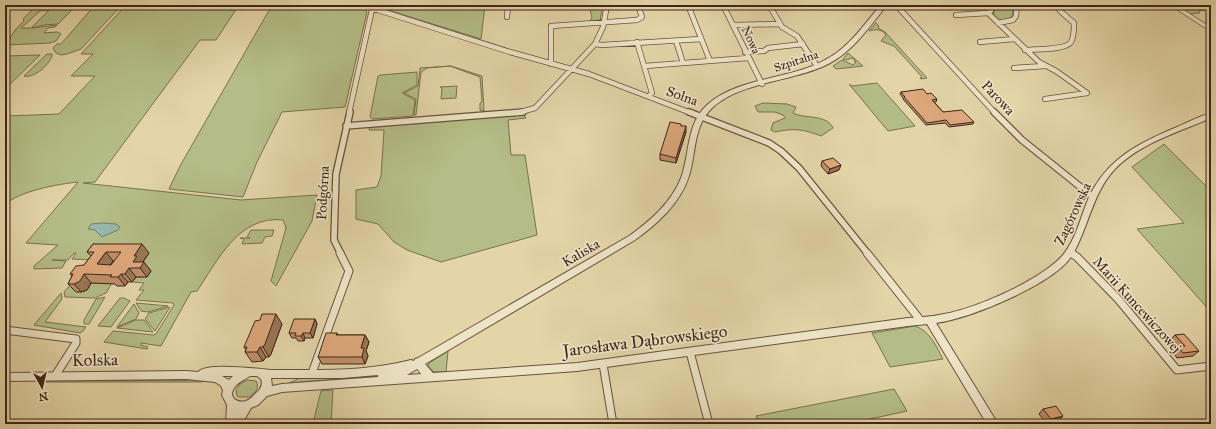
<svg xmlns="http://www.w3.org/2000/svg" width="1216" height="429" viewBox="0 0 1216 429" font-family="'IM FELL Great Primer',serif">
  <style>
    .green { fill: #b4bd87; stroke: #7a7150; fill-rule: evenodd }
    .water { fill: #96b8ad; stroke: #747d72 }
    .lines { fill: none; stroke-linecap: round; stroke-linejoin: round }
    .pedestrian-casing { stroke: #69513d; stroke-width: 5 }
    .minor-far2-casing { stroke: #69513d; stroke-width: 6 }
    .minor-far1-casing { stroke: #69513d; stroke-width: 8 }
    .minor-casing { stroke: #69513d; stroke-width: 9 }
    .tertiary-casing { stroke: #69513d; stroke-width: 2 }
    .pedestrian { stroke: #ede4c6; stroke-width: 3.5 }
    .minor-far2 { stroke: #ede4c6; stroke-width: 4.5 }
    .minor-far1 { stroke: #ede4c6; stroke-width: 5.5 }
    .minor { stroke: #ede4c6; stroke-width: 7 }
    .tertiary { fill: #ede4c6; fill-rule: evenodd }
    .wall { fill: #be906a; stroke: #402519; fill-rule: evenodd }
    .shaded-wall { fill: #9b7656; stroke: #402519 }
    .building { fill: #dda87b; stroke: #402519; fill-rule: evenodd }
    .labels { text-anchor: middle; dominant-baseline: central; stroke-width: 3.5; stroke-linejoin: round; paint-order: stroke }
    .far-street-label { font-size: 12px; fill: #402519; stroke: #ede4c6 }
    .street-label { font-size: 14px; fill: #402519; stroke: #ede4c6 }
    .near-street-label { font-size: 17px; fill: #402519; stroke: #ede4c6 }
  </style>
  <rect width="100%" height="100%" fill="#e3d5a8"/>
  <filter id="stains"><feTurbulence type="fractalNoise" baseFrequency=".005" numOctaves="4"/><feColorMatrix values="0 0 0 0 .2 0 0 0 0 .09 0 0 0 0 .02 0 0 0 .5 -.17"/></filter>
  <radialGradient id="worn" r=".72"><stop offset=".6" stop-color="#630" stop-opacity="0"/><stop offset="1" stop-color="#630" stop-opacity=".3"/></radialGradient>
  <path class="green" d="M95 5H122L81 49 67 54 61 55 56 53 53 48 57 44H61Z
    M126 5H239L216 40H200L95 182 83 183 241 200 317 195 312 221 276 286 271 281 286 228 283 220C239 215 218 260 197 291L191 292 161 346 141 343V345L148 347 147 349 104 342 113 331 153 335 156 334 174 305 173 303 136 300 144 290H139L144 283 132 282 136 277H147L141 265 148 253 91 260 72 259 76 253H74L68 260H52L66 261 62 268 34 269V266L58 245 26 243 78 182C59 184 18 191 5 205V116L59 114 95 76H71L93 54H81Z
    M272 5H350L365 10 367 12 345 107 282 112 257 162 243 197 169 189 180 166Z
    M377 5H485L481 39 378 7Z
    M589 5H603L600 21 589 22 592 18Z
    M996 5H1014L1012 17 1004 21 996 20 993 16Z
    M1175 5H1209L1205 10 1198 11 1200 13 1189 14Z
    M72 6V9H73L58 24 43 25 32 28 57 25 55 27 48 28 44 33 57 32 61 34 56 41 50 43 6 45 15 30 24 21 23 19 33 9 39 7ZM49 10 31 28H21L40 11Z
    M876 23 879 26 878 28 885 32 927 78 921 79 920 78 922 77 894 46 881 41 886 35C883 29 875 29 869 31Z
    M848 53 863 66 836 69 833 66 842 60 853 65 856 62 854 61 855 59 851 58 847 60 843 59Z
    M47 54H52C52 63 34 79 24 76Z
    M40 55 5 89V56Z
    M450 66 427 68 421 72 416 115H414L416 99 404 93 418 86 420 68 451 66 482 76 484 111 480 110V103L482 101 480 77Z
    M417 72V85L402 93 415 100 413 116 372 119 370 117 378 76 381 75Z
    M877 83 915 126 888 131 849 84 852 86Z
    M457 86 456 98 441 99 442 88 440 87Z
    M763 103 787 104 796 107 793 113C804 119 827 114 833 128L821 136C803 129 794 128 775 132L771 130 773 123 785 118 783 115 775 112H758L755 106Z
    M523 114 526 118 508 120 511 155H525L537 235 441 262 407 250 394 242 378 224 356 219V190L377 187 381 176 384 130H369L370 126Z
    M1164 144 1206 186 1211 185V312L1137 229 1184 223 1132 167Z
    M251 230H274L272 236 265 237 262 243 242 244 244 239 240 238H250L247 237Z
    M72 283 81 292 89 288V283H112L106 293 95 298 65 297 64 292Z
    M61 293 62 299 45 322 86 327 83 331 80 333 34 325Z
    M105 297 89 324H84V320L96 299Z
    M120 298H124L130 301 111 327 98 326Z
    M136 303 168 306 148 312 141 311Z
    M134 304 139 313 136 319 117 327Z
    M170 307 155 331 145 319 149 313Z
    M136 320H144L153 332 117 328Z
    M915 326C930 331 936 346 943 359L890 367 872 333Z
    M448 351 446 372H434L428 367 429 363Z
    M379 374V376L289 383 298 379 300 376Z
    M206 380 205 381 201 382H43V381Z
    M247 380 256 381C260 388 255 393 249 397H239L237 396 236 390 240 384Z
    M894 389 907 411 847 424H759L756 416Z
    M333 390 331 424H301L313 423 321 391Z"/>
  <path class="water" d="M103 223 116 224 120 227 118 230 102 237 95 230 88 229 91 224Z"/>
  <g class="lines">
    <g class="pedestrian-casing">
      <path id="pedestrian" d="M1173 5 1207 27 1211 28"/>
    </g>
    <g class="minor-far2-casing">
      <path id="minor-far2" d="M362 5 510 52 589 74 691 113
        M688 5 710 61
        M723 5 762 84
        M769 5 782 27 797 36 817 66
        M896 5 995 113
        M992 5 991 11 988 13 1039 62 1056 71 1087 93
        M508 7 540 5
        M956 15 988 13
        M507 17 508 5
        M998 23 1013 20 1016 16 1017 5
        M733 25 780 24
        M676 41 683 63
        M637 42 652 93 649 96
        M980 42 1014 39
        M595 44 602 45 701 39
        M1025 50C1035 49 1067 50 1071 42 1074 37 1074 29 1074 23L1060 11 1057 5
        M745 52 764 51 768 48 803 44
        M551 64V26L637 20 642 17 638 5
        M645 66 748 58
        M1014 68 1045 66
        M1045 99 1087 93
        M349 113 373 5
        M517 113 535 108 595 44 603 27 607 5"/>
    </g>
    <g class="minor-far1-casing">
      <path id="minor-far1" d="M689 112 769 143 781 151 799 168 868 254
        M994 112 1022 140 1093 197
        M346 126 523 112
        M1069 252 1072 254
        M341 254 334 240 336 174 350 112"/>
    </g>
    <g class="minor-casing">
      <path id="minor" d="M867 253 921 321
        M1071 253 1077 257 1118 299 1177 370 1211 366
        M5 330 76 339V343L55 376
        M690 352 709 424
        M603 364 613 424
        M312 373 349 271 340 253"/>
    </g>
    <g class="tertiary-casing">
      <path id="tertiary" d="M881 5H887C871 25 853 51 830 63 795 82 740 81 712 108 693 126 696 154 689 176 680 204 657 224 635 240L425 364 433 373 577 363 908 318C920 317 932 317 944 314 977 308 1041 280 1063 255 1076 239 1081 216 1089 197 1108 158 1139 143 1177 127 1188 122 1200 116 1211 113V118C1179 132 1140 143 1115 169 1095 190 1090 219 1078 244 1074 253 1069 261 1062 267 1036 290 971 318 936 323L998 424H987L927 324 908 326 577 371 282 392 267 396 258 405 251 408 242 424H226L227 405 222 395 223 390 221 386 215 382 186 379 5 381V373L186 371 198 372C206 362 258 369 272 370 283 370 294 370 305 370 341 370 376 369 411 360L414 361 415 359 418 358 629 236C650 221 671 203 681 178 690 154 686 124 707 105 738 77 789 80 825 60 849 48 864 24 881 5ZM417 369 421 374 407 375ZM378 375V377L282 384 272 386 271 378H342ZM222 376H233L229 380ZM250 376H257L261 379C263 385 261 389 256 393 253 396 251 399 246 401 239 403 229 399 233 390 236 383 244 380 250 376Z"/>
    </g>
    <use href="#pedestrian" class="pedestrian"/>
    <use href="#minor-far2" class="minor-far2"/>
    <use href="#minor-far1" class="minor-far1"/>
    <use href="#minor" class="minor"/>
    <use href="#tertiary" class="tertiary"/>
  </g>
  <path class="wall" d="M901 92 927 94 937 99 936 102H934L943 112 974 122 973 124 949 127 945 123 926 125 903 99V98L900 94Z
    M681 126 686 132 676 163 660 160V154Z
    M822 161 839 170 828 174 821 166Z
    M93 244 149 253 143 262 151 271 147 277H136L132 282H128L125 286H117L115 284 91 283 87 290 81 292H76L68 284 72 276 70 274 84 265 91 256 87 252ZM113 261H114L111 265H110Z
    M315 319 317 324 313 338H305L304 341H298L296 338H292L289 333Z
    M282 324 271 354 269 357H266L263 361 252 362 245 352 246 350 244 347Z
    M337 333 338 335H365L369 342 366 351 368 356 365 364H322L318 357Z
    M1175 335 1199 351 1193 356 1177 358 1173 352 1177 348 1170 340Z
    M1043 409 1059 421 1047 424 1039 414Z"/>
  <path class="shaded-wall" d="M686 126V132L676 163V158Z
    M841 165 839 170 828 174 830 169Z
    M142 244 149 253 142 263 144 262 151 271 147 277 140 268 133 262 134 256Z
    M106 252 113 261 104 273 97 264Z
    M129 268 136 277 132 282 125 274Z
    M84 274 91 283 87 290 81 292 74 284Z
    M121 274 128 282 125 286 118 277Z
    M276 314 282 324 271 354 269 357 263 347Z
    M315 319 317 324 313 338 310 333Z
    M303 333 305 338 304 341 301 336Z
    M365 335 369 342 366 351 368 356 365 364 362 357 361 348Z
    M260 347 266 357 263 361 257 352Z
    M1063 416 1059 421 1047 424 1051 419Z"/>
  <path class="building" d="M923 89 927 94 931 93 937 99 932 100 943 112 962 110 974 122 950 125 946 120 927 123 904 97H905L901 92Z
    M670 122 681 124V126H686L676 158 660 154Z
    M833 158 841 165 830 169 822 161Z
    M93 244H142L134 256H137L133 262H144L140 268H129L125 274H121L118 277H110L112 275 84 274 80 281 74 284H68L73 274H70L76 266 84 265 94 252H87ZM106 252H121L111 265 97 264Z
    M262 314H276L265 344 263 347H260L257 352H245L247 347H244L255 321 260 320Z
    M294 319H315L310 333H303L301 336H295L296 333H289Z
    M326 333H337L336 335H365L361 348H364L362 357H318Z
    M1184 334 1199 351 1183 353 1178 347 1185 346 1175 335Z
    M1056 406 1063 416 1051 419 1043 409Z"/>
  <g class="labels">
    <g class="far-street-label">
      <text transform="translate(751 40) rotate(65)">Nowa</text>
      <text transform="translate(796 61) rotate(-18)">Szpitalna</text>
    </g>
    <g class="street-label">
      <text transform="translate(682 96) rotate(20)">Solna</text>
      <text transform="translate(998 98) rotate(47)">Parowa</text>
      <text transform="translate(323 193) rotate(-87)">Podgórna</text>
      <text transform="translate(1073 214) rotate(-65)">Zagórowska</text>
      <text transform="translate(581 253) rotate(-30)">Kaliska</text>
      <text transform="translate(1137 305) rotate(48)">Marii Kuncewiczowej</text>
    </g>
    <g class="near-street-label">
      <text transform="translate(645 341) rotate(-7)">Jarosława Dąbrowskiego</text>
      <text transform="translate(95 360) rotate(-1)">Kolska</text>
    </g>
  </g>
  <rect width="1216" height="429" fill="none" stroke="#e3d5a8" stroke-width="20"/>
  <rect x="6" y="6" width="1204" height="417" fill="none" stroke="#402519" stroke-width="2"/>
  <rect x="10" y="10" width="1196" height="409" fill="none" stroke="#402519"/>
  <g transform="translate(42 387) rotate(172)" stroke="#ede4c6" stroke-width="3" paint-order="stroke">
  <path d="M0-3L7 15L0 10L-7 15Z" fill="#402519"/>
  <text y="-6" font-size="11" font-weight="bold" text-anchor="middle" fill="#402519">N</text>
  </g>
  <rect width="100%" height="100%" filter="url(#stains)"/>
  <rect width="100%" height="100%" fill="url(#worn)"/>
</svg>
